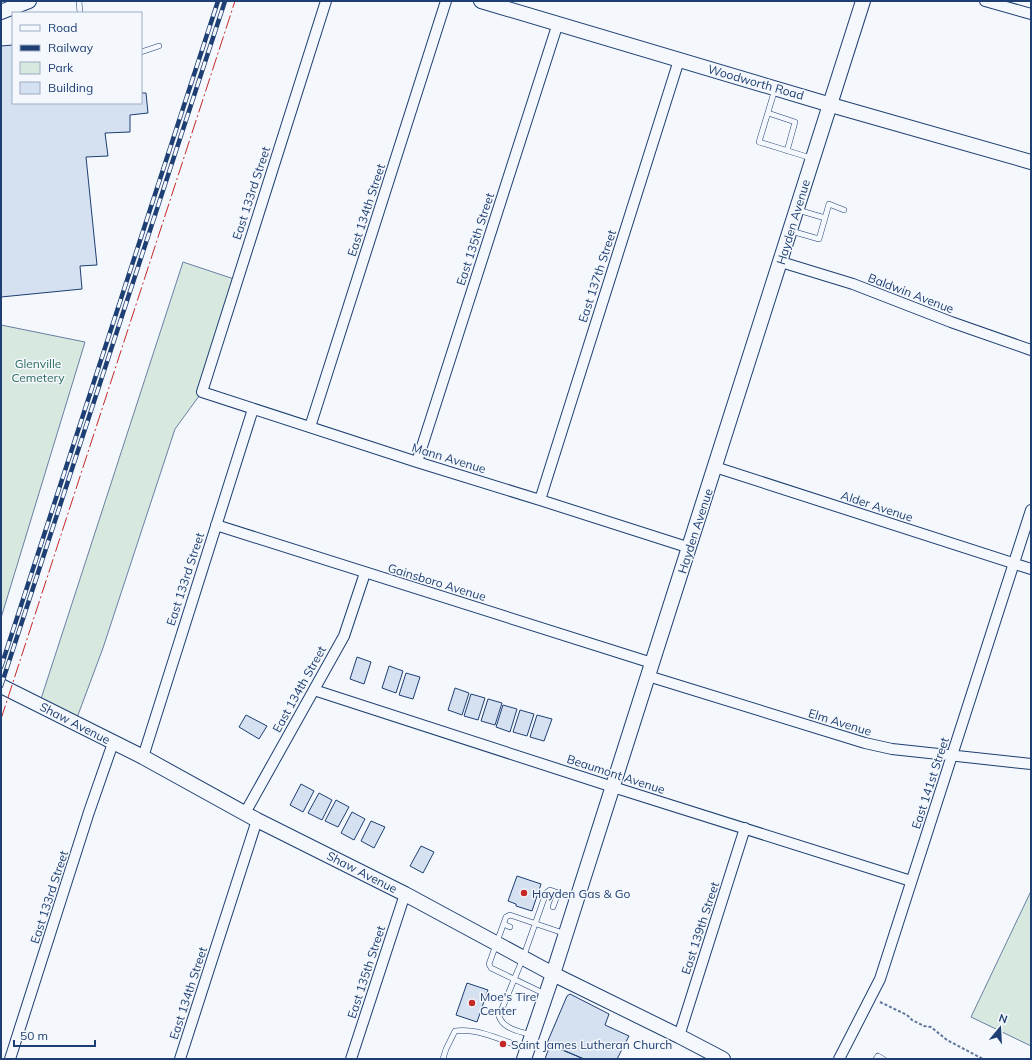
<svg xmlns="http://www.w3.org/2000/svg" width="1032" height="1060" viewBox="0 0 1032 1060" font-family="Mulish,sans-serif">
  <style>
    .green { fill: #d7e8df; stroke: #687fa3 }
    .building { fill: #d5e0f0; stroke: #1d3f73 }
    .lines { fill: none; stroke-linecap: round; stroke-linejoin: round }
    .lane-casing { stroke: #1d3f73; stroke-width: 6 }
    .street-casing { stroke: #1d3f73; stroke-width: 12 }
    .secondary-casing { stroke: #1d3f73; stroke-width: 16 }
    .path { stroke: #5e769c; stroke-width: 2; stroke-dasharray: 3 2; stroke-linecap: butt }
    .lane { stroke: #f4f7fb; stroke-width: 5 }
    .street { stroke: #f4f7fb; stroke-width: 10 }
    .secondary { stroke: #f4f7fb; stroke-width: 14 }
    .rail-casing { stroke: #1d3f73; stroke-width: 4.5 }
    .rail { stroke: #f4f7fb; stroke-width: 3; stroke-dasharray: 9; stroke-linecap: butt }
    .power { stroke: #c62828; stroke-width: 1; stroke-dasharray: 14 3 2 3; stroke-linecap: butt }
    .poi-dot { fill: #c62828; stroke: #f4f7fb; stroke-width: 1.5 }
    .labels { text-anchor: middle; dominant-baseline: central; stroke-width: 3; stroke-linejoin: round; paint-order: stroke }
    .street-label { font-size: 12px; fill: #1d3f73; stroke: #f4f7fb }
    .park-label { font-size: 12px; fill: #2c6c60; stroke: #f4f7fb }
    .poi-label { font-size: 12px; fill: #1d3f73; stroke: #f4f7fb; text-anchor: start }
  </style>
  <rect width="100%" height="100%" fill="#f4f7fb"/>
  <path class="green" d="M183 262 237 280 202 392 175 429 103 648 75 723 39 705Z
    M1 325 85 342 1 618Z
    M1031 891V1046L971 1017Z"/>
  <path class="building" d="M13 45V103H141V93H146L148 113 130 115V132L105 133 108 156 86 157 97 265 80 266 82 289 1 297V46Z
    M357 657 371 662 364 684 350 679Z
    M389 666 403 671 396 693 382 688Z
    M406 673 420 677 413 699 399 695Z
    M455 688 469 693 462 715 448 710Z
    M471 694 485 698 478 720 464 716Z
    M488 699 502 703 495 725 481 721Z
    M503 705 517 709 510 732 496 727Z
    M520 710 534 714 527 736 513 732Z
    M246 715 267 726 259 739 239 727Z
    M537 715 552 719 544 741 530 737Z
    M301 784 314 791 303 812 290 805Z
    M319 793 332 800 322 820 308 813Z
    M336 800 349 807 338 827 325 821Z
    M352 812 365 819 354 840 341 833Z
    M371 821 385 827 374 848 361 841Z
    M421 846 434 852 423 873 410 866Z
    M517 876 541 884 532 911 516 906V904L508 901Z
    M467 983 488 990 477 1022 456 1015Z
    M570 994 609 1014 605 1025 629 1036 617 1059H584L547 1043 567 996Z
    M550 1045 584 1059H545Z"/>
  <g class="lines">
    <g class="lane-casing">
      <path id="lane" d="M79 1 80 13
        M141 52 159 46
        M775 89 759 142 811 158
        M768 113 795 122 787 151
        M825 218 829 204 844 210
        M791 231 819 239 825 218 798 210
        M553 907 558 893
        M504 924 510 927
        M545 994 491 968 489 964 506 917 510 915 566 934
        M531 1035C519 1031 503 1029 499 1016L523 958 546 893 550 890 576 899
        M443 1059 446 1049 455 1031C479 1028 504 1041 526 1049
        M876 1059 878 1056 883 1059"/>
    </g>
    <g class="street-casing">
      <path id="street" d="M326 1 202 392 417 462 540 500 690 548
        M985 1 1031 14
        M781 262 853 284 951 322 1031 350
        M310 427 446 1
        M417 462 558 23
        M715 467 1031 569
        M540 500 679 60
        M216 525 652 663
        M648 676 865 743 892 749 1031 764
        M314 690 613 787 911 881
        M143 757 253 409
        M245 813 344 636 365 573
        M679 1036 745 828
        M10 1059 89 812 113 743
        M180 1059 257 820
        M351 1059 405 894
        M839 1059 880 979 1031 510"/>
    </g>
    <g class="secondary-casing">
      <path id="secondary" d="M481 1 831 105 1031 162
        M1 12 29 1
        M1 686 143 757 257 820 405 894 553 974 679 1036 723 1059
        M524 1059 553 974 863 1"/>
    </g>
    <path class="path" d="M880 1002 907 1015 912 1020 924 1026 931 1027 947 1040 983 1059"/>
    <use href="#lane" class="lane"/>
    <use href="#street" class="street"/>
    <use href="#secondary" class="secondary"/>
    <g class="rail-casing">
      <path id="rail" d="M1 667 218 1
        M1 686 225 1"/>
    </g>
    <use href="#rail" class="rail"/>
    <path class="power" d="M1 719 235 1"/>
  </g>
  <g class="poi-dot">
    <circle cx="524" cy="893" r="4"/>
    <circle cx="472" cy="1003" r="4"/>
    <circle cx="503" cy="1044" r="4"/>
  </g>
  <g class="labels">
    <g class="street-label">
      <text transform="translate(756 82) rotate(16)">Woodworth Road</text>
      <text transform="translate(251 193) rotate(-72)">East 133rd Street</text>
      <text transform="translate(366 210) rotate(-72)">East 134th Street</text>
      <text transform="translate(793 222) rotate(-73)">Hayden Avenue</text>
      <text transform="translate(475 239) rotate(-72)">East 135th Street</text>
      <text transform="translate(597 276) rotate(-72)">East 137th Street</text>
      <text transform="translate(911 293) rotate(21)">Baldwin Avenue</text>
      <text transform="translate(449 458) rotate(17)">Mann Avenue</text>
      <text transform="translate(877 506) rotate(18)">Alder Avenue</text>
      <text transform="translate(695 531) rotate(-72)">Hayden Avenue</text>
      <text transform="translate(185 579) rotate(-72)">East 133rd Street</text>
      <text transform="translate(437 582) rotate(17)">Gainsboro Avenue</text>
      <text transform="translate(299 689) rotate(-61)">East 134th Street</text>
      <text transform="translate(840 722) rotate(17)">Elm Avenue</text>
      <text transform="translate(75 723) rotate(27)">Shaw Avenue</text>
      <text transform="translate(616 774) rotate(18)">Beaumont Avenue</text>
      <text transform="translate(930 783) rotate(-72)">East 141st Street</text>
      <text transform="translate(362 872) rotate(27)">Shaw Avenue</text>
      <text transform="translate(49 897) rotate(-72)">East 133rd Street</text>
      <text transform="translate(700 928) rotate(-72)">East 139th Street</text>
      <text transform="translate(366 972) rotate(-72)">East 135th Street</text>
      <text transform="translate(188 993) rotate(-72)">East 134th Street</text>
    </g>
    <g class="park-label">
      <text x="38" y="363">Glenville<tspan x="38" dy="14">Cemetery</tspan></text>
    </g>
    <g class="poi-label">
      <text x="532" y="893">Hayden Gas &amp; Go</text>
      <text x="480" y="996">Moe's Tire<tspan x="480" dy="14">Center</tspan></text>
      <text x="511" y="1044">Saint James Lutheran Church</text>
    </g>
  </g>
  <rect width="1032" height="1060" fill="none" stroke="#1d3f73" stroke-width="4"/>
  <rect x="12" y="12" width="130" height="92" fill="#f4f7fb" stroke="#9eadc5"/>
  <rect x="20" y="25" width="20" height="6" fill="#f4f7fb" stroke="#9eadc5"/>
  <text x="48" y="32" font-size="12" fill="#1d3f73">Road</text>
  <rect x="20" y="45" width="20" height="6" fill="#1d3f73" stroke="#9eadc5"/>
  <text x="48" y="52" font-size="12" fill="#1d3f73">Railway</text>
  <rect x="20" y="62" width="20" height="12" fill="#d7e8df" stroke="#9eadc5"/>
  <text x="48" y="72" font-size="12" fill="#1d3f73">Park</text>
  <rect x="20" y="82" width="20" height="12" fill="#d5e0f0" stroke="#9eadc5"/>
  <text x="48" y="92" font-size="12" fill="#1d3f73">Building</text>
  <g transform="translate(1000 1028) rotate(18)" stroke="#f4f7fb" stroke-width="3" paint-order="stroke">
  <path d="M0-3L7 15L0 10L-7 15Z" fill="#1d3f73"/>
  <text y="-6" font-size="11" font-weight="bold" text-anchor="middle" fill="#1d3f73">N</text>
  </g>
  <path d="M14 1040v6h81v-6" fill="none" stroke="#1d3f73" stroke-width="2"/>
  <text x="20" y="1040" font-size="12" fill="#1d3f73" stroke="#f4f7fb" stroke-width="3" paint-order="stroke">50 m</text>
</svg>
